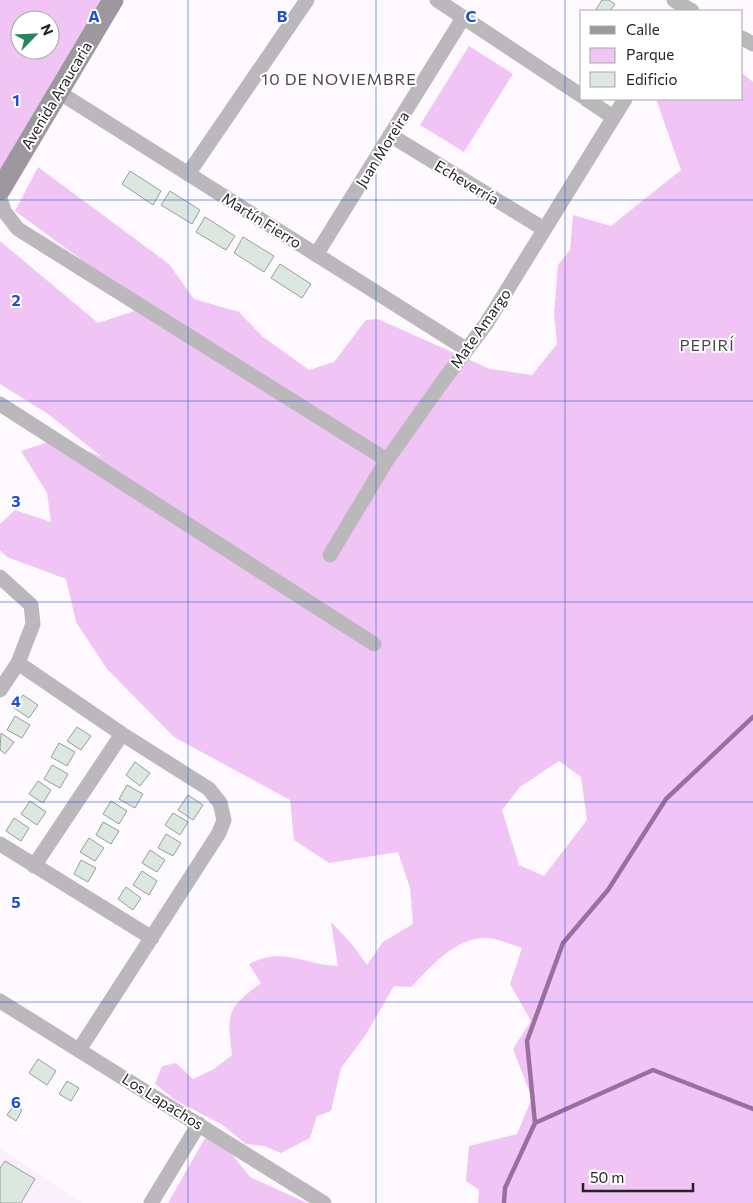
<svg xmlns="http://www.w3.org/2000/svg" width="753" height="1203" viewBox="0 0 753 1203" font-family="Commissioner,sans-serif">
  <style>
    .built { fill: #fbeefd }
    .green { fill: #f0c5f5; fill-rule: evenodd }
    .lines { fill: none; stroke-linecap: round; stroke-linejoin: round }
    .stream { stroke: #9a6fa0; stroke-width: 4.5 }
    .building { fill: #dce7e0; stroke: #96a09a }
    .street { stroke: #bbb8bc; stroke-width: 15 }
    .secondary { stroke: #9d989d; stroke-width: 21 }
    .grid { fill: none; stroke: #1d4ed8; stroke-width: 1; stroke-opacity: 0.55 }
    .labels { text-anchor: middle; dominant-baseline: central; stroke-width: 4; stroke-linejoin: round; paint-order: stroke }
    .street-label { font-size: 15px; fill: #262327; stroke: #fff }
    .neighbourhood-label { font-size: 16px; letter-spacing: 1px; fill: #4c464d; stroke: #fff }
    .grid-label { font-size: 16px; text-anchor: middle; font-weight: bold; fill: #1d4ed8; stroke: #fff; stroke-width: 4; stroke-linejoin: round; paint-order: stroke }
  </style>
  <rect width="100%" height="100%" fill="#fef8ff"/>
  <path class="built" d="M0 1149 82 1203H0Z"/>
  <path class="green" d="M0 0H110L0 176ZM20 20H50V50H20Z
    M469 46 513 74 464 152 420 125Z
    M742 73 753 82V1203H478L479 1190 466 1181 469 1146 517 1134 532 1098 513 1049 531 1021 510 984 522 948C512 945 499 939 488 938 455 937 432 966 411 987L394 986 365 1036 341 1068 331 1111 317 1116 310 1138 281 1153 264 1146 246 1144 221 1124 175 1100 155 1084 162 1066 176 1063 193 1079 214 1069 232 1055C227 1013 226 1009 261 983L249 964C285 946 303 965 338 966L331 922 351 943 367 965 383 942 413 924 410 888 398 852 329 863 294 840 290 800 174 737 107 669 76 622 66 579 7 557 0 550V524L15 510 51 522 47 493 21 451 58 439 102 457 48 414 0 384V241L98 323 146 307 15 211 38 167 169 264 194 299 239 312 262 336 309 370 334 362 366 320 378 319 490 369 532 375 557 344 554 314 558 265 570 250 573 215 611 226 681 170 656 99H742ZM559 761 581 777 587 820 544 876 519 865 502 810 520 787Z
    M205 1138 223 1143 250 1177 307 1203H168Z"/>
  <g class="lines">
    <path class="stream" d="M535 1123 653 1070 753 1109
      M504 1203 505 1188 535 1123 527 1041 563 943 608 890 666 799 753 717"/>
  </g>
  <path class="building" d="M602 0H609L615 4 610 11H595Z
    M130 171 161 191 153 205 122 184Z
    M170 191 200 210 192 224 161 205Z
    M205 217 235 236 226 250 196 232Z
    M243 237 274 256 264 272 234 253Z
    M280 264 311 284 302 298 271 278Z
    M23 695 38 705 29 718 14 708Z
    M15 716 30 725 22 738 7 730Z
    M77 727 91 736 81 750 67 741Z
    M1 733 14 742 5 754 0 750Z
    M59 743 75 752 67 766 51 757Z
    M135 762 150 773 140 786 126 775Z
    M52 765 68 774 60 788 44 779Z
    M38 781 51 790 43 803 29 794Z
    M127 785 143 794 135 808 119 799Z
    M188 795 203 805 193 820 178 810Z
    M30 801 46 812 37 825 21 814Z
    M111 801 127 811 119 824 103 814Z
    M173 813 188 822 180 835 165 825Z
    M14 818 29 828 21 841 6 831Z
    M103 822 119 831 111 844 96 835Z
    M166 834 181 843 173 856 158 848Z
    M89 838 104 848 95 861 80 852Z
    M150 850 165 860 157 872 142 863Z
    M81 860 96 868 88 882 74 874Z
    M142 871 157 881 149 895 133 885Z
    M126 887 141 898 133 910 118 899Z
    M38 1059 56 1071 47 1085 29 1073Z
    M67 1081 79 1088 71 1101 59 1094Z
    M14 1105 22 1110 16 1121 7 1115Z
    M5 1161 35 1179 21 1203H0V1168Z"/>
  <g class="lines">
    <path class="street" d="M437 0 582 96
      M674 0 692 11
      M742 38 753 44
      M57 91 466 349
      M586 99 613 117
      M390 135 544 229
      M188 174 307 0
      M0 198 4 211 18 229 387 460
      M316 255 463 18
      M0 404 374 644
      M330 555 387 460 443 381 486 324 625 99
      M0 577 31 605 33 624 18 663 122 734 209 789 220 803 224 820 219 833 79 1050
      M0 690 18 663
      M0 844 152 938
      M34 866 122 734
      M0 1001 324 1203
      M151 1203 199 1124"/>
    <path class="secondary" d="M0 190 113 0"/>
  </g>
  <path class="grid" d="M188 0V1203M376 0V1203M565 0V1203M0 200H753M0 401H753M0 602H753M0 802H753M0 1002H753"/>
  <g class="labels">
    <g class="street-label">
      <text transform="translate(56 95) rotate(-59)">Avenida Araucaria</text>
      <text transform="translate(382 149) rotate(-58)">Juan Moreira</text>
      <text transform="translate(467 182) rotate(31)">Echeverría</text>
      <text transform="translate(262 220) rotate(32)">Martín Fierro</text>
      <text transform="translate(480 328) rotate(-55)">Mate Amargo</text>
      <text transform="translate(163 1101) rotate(32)">Los Lapachos</text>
    </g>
    <g class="neighbourhood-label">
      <text x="339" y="78">10 DE NOVIEMBRE</text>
      <text x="707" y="344">PEPIRÍ</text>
    </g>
  </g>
  <g class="grid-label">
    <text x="94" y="22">A</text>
    <text x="282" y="22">B</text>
    <text x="471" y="22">C</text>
    <text x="16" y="106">1</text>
    <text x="16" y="306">2</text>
    <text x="16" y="507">3</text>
    <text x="16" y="707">4</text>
    <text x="16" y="908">5</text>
    <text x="16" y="1108">6</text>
  </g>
  <rect x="580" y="10" width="162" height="90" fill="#ffffff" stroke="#a8a7a9"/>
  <rect x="590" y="26" width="25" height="8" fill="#9d989d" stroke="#a8a7a9"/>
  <text x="626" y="35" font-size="15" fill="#262327">Calle</text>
  <rect x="590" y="48" width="25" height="15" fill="#f0c5f5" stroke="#a8a7a9"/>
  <text x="626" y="60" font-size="15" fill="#262327">Parque</text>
  <rect x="590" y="72" width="25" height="15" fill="#dce7e0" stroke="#a8a7a9"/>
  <text x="626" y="85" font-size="15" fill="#262327">Edificio</text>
  <g transform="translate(35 35) rotate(66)"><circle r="24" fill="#ffffff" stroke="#a8a7a9"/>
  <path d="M0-4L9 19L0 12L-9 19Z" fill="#27855d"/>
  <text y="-8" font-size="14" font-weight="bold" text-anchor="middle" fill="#262327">N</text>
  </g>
  <path d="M583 1183v8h110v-8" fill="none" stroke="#262327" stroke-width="2.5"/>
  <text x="590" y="1183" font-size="15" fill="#262327" stroke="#ffffff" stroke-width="4" paint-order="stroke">50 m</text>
</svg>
